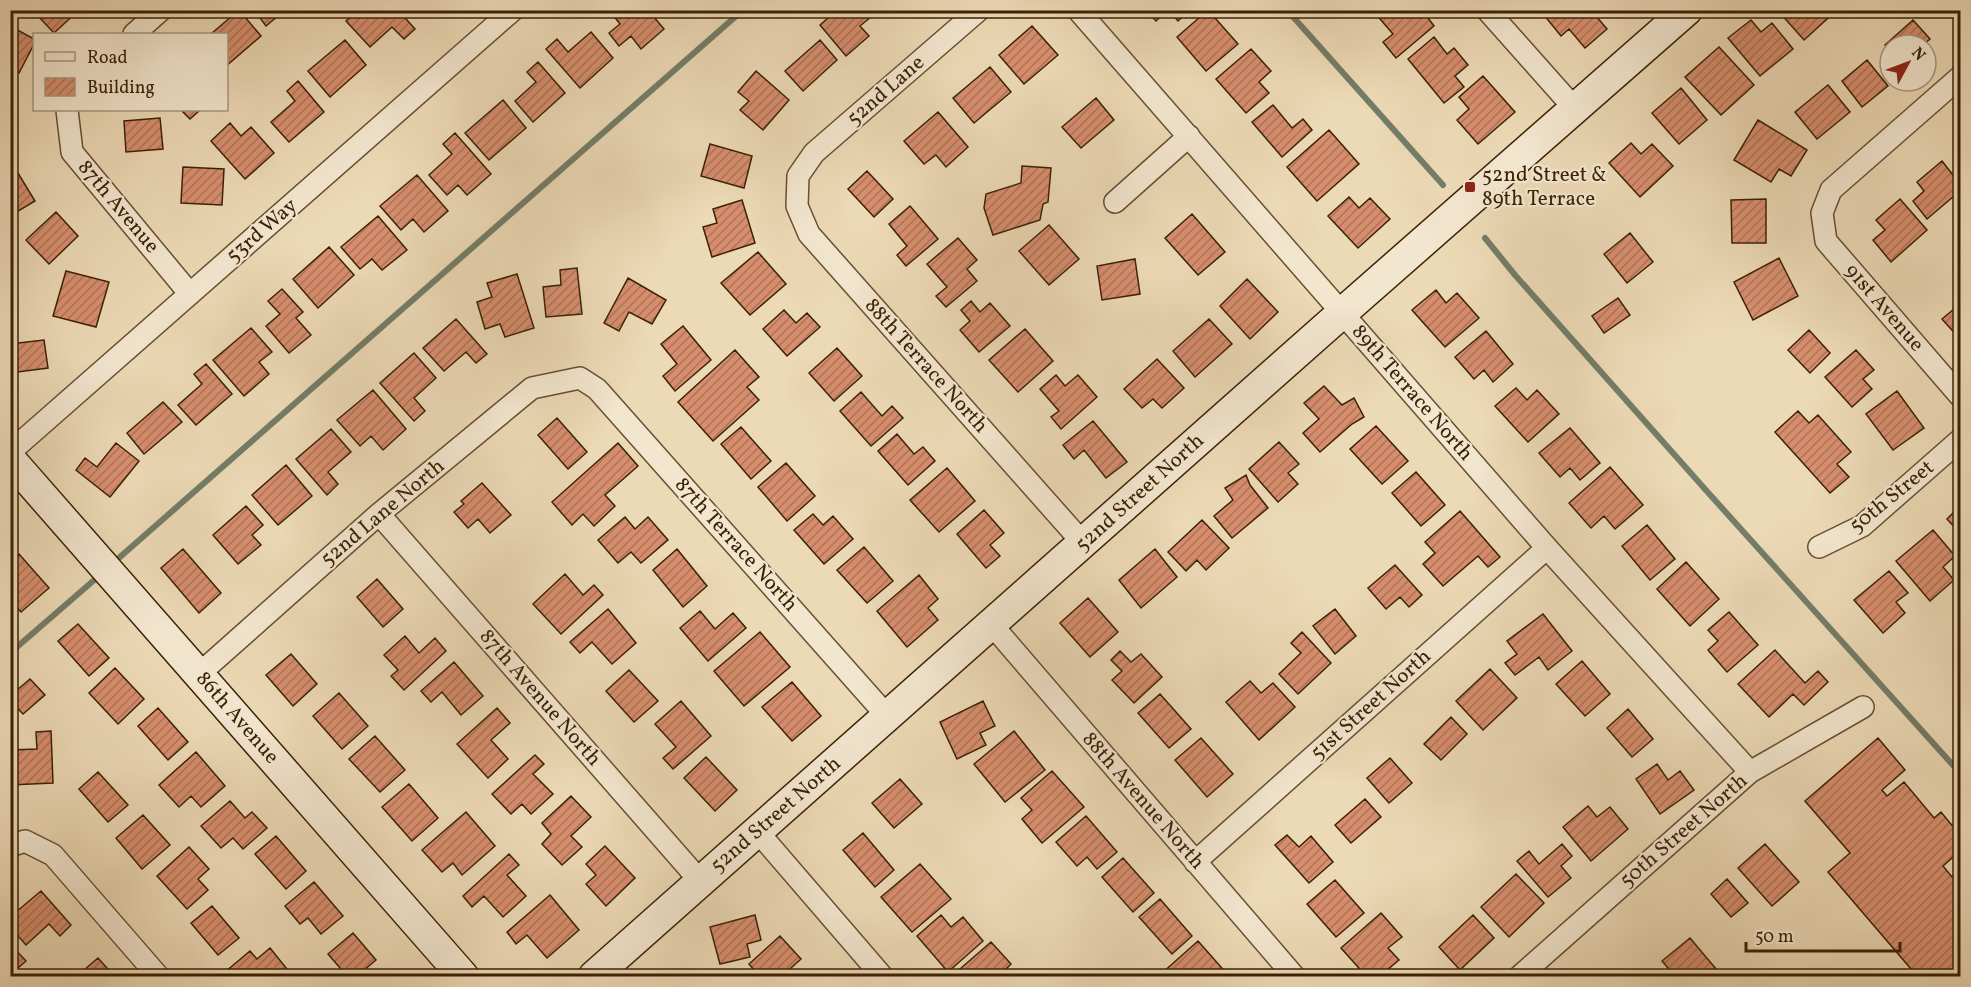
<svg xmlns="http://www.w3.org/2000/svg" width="1971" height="987" viewBox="0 0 1971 987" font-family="Vollkorn,serif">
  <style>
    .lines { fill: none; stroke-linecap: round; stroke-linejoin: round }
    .stream { stroke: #737d68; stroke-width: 6 }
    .building { fill: url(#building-hatch); stroke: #3a2106; stroke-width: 1.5 }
    .street-casing { stroke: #664f32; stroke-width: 24 }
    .secondary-casing { stroke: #3a2106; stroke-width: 33 }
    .street { stroke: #f3e6cf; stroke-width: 21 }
    .secondary { stroke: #f3e6cf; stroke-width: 30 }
    .poi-dot { fill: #8f2418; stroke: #f3e6cf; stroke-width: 2 }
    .labels { text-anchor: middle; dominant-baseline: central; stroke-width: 4.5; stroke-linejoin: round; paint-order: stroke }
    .street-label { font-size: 21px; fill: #3a2106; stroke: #f3e6cf }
    .poi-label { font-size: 21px; fill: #3a2106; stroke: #f3e6cf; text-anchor: start }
  </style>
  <defs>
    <pattern id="building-hatch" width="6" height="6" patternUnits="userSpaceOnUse" patternTransform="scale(1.5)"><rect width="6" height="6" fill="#d78e6e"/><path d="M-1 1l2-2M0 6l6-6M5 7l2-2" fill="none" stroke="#af7458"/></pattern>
  </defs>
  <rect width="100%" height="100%" fill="#ecd9b5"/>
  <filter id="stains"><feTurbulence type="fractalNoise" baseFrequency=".00333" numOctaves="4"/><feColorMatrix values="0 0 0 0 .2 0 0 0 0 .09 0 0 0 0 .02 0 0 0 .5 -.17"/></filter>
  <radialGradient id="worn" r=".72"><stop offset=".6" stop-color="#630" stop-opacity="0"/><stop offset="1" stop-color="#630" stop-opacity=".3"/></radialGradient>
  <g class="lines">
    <path class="stream" d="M1287 10 1443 185
      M1485 238 1515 275 1704 488 1960 773
      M112 564 743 10
      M10 653 100 575"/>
  </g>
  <path class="building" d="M39 10H79L54 33 36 14Z
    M239 10 261 36 226 66V34H211Z
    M254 10H285L266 26Z
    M358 10H398L415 29 404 39 392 27 370 47 346 21Z
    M609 10H648L664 29 641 49 631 36 619 46 609 33 620 24Z
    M837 10H867L872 16 860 26 869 36 846 56 820 25Z
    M1146 10H1168L1156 21Z
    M1169 10H1190L1178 21Z
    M1208 10 1238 44 1206 71 1177 37Z
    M1376 10H1407L1412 16 1418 10H1422L1434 26 1396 58 1383 42 1393 34 1374 12Z
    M1549 10H1602L1596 16 1607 29 1585 48 1569 29 1561 36 1544 15Z
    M1786 10H1837L1804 40 1781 14Z
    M1751 20 1761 32 1772 23 1793 49 1760 76 1728 38Z
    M1913 20 1930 39 1923 45H1890V50L1885 45Z
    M10 26 34 39V44L19 73 10 69Z
    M1032 26 1058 55 1024 84 999 55Z
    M591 32 613 58 580 88 546 49 557 39 568 52Z
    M1434 37 1447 54 1454 48 1468 65 1455 76 1464 87 1444 103 1408 59Z
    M345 40 366 65 330 97 308 71Z
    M820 40 837 60 803 91 785 71Z
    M1719 47 1754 85 1721 115 1685 77Z
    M1251 49 1271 71 1259 82 1269 93 1246 113 1216 79Z
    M1867 60 1888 86 1862 107 1842 81Z
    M538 62 565 93 533 122 515 101 536 82 527 72Z
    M990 67 1011 92 974 123 953 98Z
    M756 71 789 100 763 130 740 110 749 101 738 92Z
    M1483 76 1515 112 1478 144 1457 120 1469 109 1459 97Z
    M298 81 324 112 289 142 271 122 295 101 287 91Z
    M1828 85 1850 112 1817 139 1795 112Z
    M1681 88 1707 120 1679 144 1652 113Z
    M1096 98 1114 120 1081 148 1062 127Z
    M503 100 526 128 489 160 465 133Z
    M1273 105 1292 128 1303 119 1312 130 1282 157 1252 122Z
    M181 110H200L190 119Z
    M938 112 968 147 946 167 936 155 924 164 904 141Z
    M160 118 163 149 126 152 124 121Z
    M1758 120 1807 150 1791 176 1779 169 1771 182 1734 160Z
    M230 123 241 136 251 127 274 153 245 179 211 141Z
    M1329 130 1359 164 1317 201 1287 167Z
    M455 133 491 174 467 195 458 185 447 195 429 175 452 154 443 144Z
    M1631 143 1641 154 1652 144 1673 166 1640 197 1609 163Z
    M710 144 752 156 744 188 701 176Z
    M10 160 35 201 10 216Z
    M1942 161 1960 184V191L1927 219 1913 201 1924 191 1917 182Z
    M1022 166 1051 168 1048 202 1043 204 1040 220 993 235 984 208 986 194 1021 183Z
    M183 167 224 169 222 205 181 203Z
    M867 171 893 199 874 217 848 189Z
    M417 175 448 211 424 232 413 219 401 230 380 206Z
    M1349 197 1359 208 1370 198 1390 219 1358 248 1328 216Z
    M1766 199V243H1732L1731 200Z
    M1900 199 1927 230 1891 262 1873 240 1885 230 1876 220Z
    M742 200 755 243 712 257 703 227 717 223 713 209Z
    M910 206 938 239 906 266 897 255 907 246 889 224Z
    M56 212 78 236 49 264 26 240Z
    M1192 214 1225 252 1198 275 1165 238Z
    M378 216 407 250 382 270 372 259 360 269 341 247Z
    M1049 225 1079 259 1049 285 1019 251Z
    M1630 233 1653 262 1627 283 1604 254Z
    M958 238 977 260 967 269 977 281 946 307 936 296 947 287 927 264Z
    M329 247 354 275 318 308 293 279Z
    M758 252 786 284 750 315 721 283Z
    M1779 258 1798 296 1753 320 1734 282Z
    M1135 259 1140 294 1102 300 1097 266Z
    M577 268 582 314 546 317 543 287 561 285 560 270Z
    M66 271 109 282 96 327 53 316Z
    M517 274 534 328 505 337 500 324 485 329 477 302 492 297 487 283Z
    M628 278 666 300 652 324 629 312 619 331 604 323Z
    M1247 279 1278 312 1250 339 1220 306Z
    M282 289 303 312 296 318 311 335 289 353 266 326 280 314 268 301Z
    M1436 290 1446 303 1457 293 1479 318 1445 347 1412 310Z
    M1618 298 1630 315 1604 333 1592 316Z
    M971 301 980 312 990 303 1010 326 979 352 960 330 970 321 961 310Z
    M1960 304V339L1942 319Z
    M784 310 796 323 807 313 820 327 787 356 763 329Z
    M456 319 487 354 476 363 466 352 444 371 423 348Z
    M1209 319 1232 344 1195 377 1173 351Z
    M683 326 711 360 675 391 663 376 677 364 661 344Z
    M251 328 272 352 259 362 269 374 244 396 213 360Z
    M1025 329 1053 361 1018 392 989 360Z
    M1809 330 1830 353 1810 373 1788 350Z
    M1486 331 1513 364 1493 382 1484 370 1474 379 1455 357Z
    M44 340 48 368 10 373V344Z
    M837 348 862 376 834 401 809 373Z
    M735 350 759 377 747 387 759 400 713 441 678 402Z
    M1856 350 1874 370 1863 379 1872 389 1852 407 1825 377Z
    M414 353 436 378 414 398 425 411 414 421 380 383Z
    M1157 359 1184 388 1162 408 1153 399 1142 408 1124 389Z
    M206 364 232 394 196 425 178 405 202 384 194 374Z
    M1056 375 1065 386 1078 375 1097 397 1061 429 1051 417 1059 411 1040 389Z
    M1324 386 1342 405 1354 398 1364 417 1352 424 1320 452 1303 433 1319 419 1304 403Z
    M1516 388 1527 400 1537 390 1559 414 1528 442 1495 406Z
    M373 390 406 429 383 450 371 436 360 446 337 420Z
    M1897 391 1924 428 1893 450 1866 414Z
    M861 392 882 416 892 406 903 418 871 446 840 411Z
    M163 402 182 422 144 454 127 433Z
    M1798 411 1809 423 1818 415 1851 452 1837 464 1849 477 1830 493 1775 432Z
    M557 418 587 452 568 469 538 435Z
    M1093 421 1127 462 1106 478 1084 450 1074 459 1063 445Z
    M1376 426 1408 461 1382 484 1350 449Z
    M741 427 771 461 751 479 721 444Z
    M1570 428 1600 463 1580 480 1570 468 1560 477 1539 453Z
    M331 429 351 452 328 472 338 484 327 495 296 459Z
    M897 434 914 454 923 447 935 461 908 485 878 451Z
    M1279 442 1299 464 1288 473 1298 484 1278 502 1249 469Z
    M116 443 139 461 110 497 76 470 85 458 97 467Z
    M618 443 638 466 605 495 615 506 594 526 583 514 572 525 552 502Z
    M786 463 815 496 787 521 758 487Z
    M286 465 312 496 278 525 252 495Z
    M1610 467 1643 505 1615 529 1604 516 1591 528 1569 503Z
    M947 468 975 501 939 532 910 500Z
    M1416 472 1445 505 1421 526 1392 493Z
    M1246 475 1250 485 1268 508 1232 538 1214 516 1233 500 1225 488Z
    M482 483 511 515 490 533 478 519 468 528 454 512 464 504 461 501Z
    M246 506 263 525 252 535 261 545 238 564 213 535Z
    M1959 507 1960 508V533L1947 519Z
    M984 510 1004 533 990 545 1000 556 986 568 957 534Z
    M1460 511 1500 557 1488 567 1478 556 1443 586 1423 564 1435 553 1425 542Z
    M813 514 823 525 833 516 853 539 824 564 794 530Z
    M625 517 635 529 648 517 668 540 641 563 631 552 618 563 598 540Z
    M1202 520 1229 548 1206 570 1197 560 1186 571 1168 552Z
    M1647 525 1675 559 1650 580 1622 546Z
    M1933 530 1955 556 1943 567 1954 580 1930 601 1896 561Z
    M864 547 893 581 867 603 837 570Z
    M183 549 221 593 199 613 161 568Z
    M677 549 707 586 683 607 653 570Z
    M1155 549 1177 577 1141 608 1119 580Z
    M19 554 49 588 21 612 10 600V562Z
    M1686 562 1719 599 1690 626 1657 589Z
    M1395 565 1422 595 1409 607 1400 597 1386 609 1368 588Z
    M1889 571 1908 593 1896 602 1905 613 1883 633 1854 600Z
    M565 574 583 595 594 585 603 595 561 634 533 604Z
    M919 575 938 599 928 608 938 620 907 647 877 611Z
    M377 579 403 609 383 627 357 597Z
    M1088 598 1118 632 1090 657 1060 623Z
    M608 609 636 643 612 664 592 642 580 653 570 642Z
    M1335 609 1356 636 1335 654 1313 626Z
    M700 611 715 629 733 613 746 628 708 661 680 628Z
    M1729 612 1758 645 1727 672 1708 650 1718 641 1708 630Z
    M1543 614 1572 651 1548 670 1539 657 1515 675 1505 663 1517 654 1507 641Z
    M78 624 109 658 89 676 58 641Z
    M760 632 790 667 744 706 714 671Z
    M1302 632 1331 663 1298 694 1279 674 1301 653 1291 643Z
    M405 636 419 653 435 638 446 651 404 690 391 676 398 670 384 655Z
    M1775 650 1805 683 1818 671 1828 682 1804 705 1793 694 1769 717 1738 684Z
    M1120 651 1131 662 1141 654 1162 677 1134 703 1112 680 1122 671 1111 660Z
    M291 654 317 684 293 706 266 675Z
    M1582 661 1610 694 1585 716 1556 684Z
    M454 662 483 696 461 715 442 692 431 702 421 691Z
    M115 668 144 699 118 724 89 693Z
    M1490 669 1517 698 1483 730 1456 701Z
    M629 670 658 701 634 722 606 691Z
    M30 679 45 695 23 714 10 700V696Z
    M1250 681 1261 693 1273 683 1295 707 1259 740 1226 702Z
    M792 682 821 716 792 741 762 707Z
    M339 693 368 726 342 749 313 716Z
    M1160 694 1191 729 1169 748 1138 713Z
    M681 701 711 736 673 769 663 758 676 747 655 724Z
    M983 701 995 726 980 733 986 745 957 759 940 722Z
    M158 708 188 742 168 760 138 726Z
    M497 708 510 723 491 740 508 759 488 778 457 744Z
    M1628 709 1653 739 1632 757 1607 728Z
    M1451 717 1467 734 1441 760 1424 744Z
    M51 731 53 783 10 785V750L37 749 36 732Z
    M1014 731 1045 770 1005 802 974 764Z
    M375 736 405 770 380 792 349 759Z
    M1201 738 1233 774 1207 797 1175 760Z
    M1878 738 1905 770 1882 790 1887 796 1904 782 1934 818 1941 812 1960 835V851L1943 866 1952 877 1960 870V976H1917L1828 872 1850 853 1805 801Z
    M196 752 225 786 201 807 191 796 179 807 159 785Z
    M535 755 544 764 533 774 553 794 531 814 522 804 511 814 492 794Z
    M706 757 737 790 715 811 684 778Z
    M1390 758 1412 783 1389 803 1367 778Z
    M1657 764 1668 780 1680 771 1694 790 1660 814 1636 779Z
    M1052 771 1084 807 1042 843 1022 819 1032 810 1021 798Z
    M98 772 128 805 108 822 79 789Z
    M900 779 922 804 894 828 872 803Z
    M409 784 438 818 412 841 382 807Z
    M571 796 591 817 571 836 582 847 562 865 542 844 551 834 542 823Z
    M1365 799 1381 817 1351 843 1335 825Z
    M230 801 245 818 252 812 267 828 243 849 233 838 221 848 201 826Z
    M1588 806 1597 817 1610 807 1628 829 1591 861 1563 827Z
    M466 812 495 846 462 875 453 863 442 872 422 850Z
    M143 815 170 845 142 869 116 838Z
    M1086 816 1117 852 1097 869 1087 857 1077 866 1056 842Z
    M863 833 894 870 875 887 843 850Z
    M1287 835 1299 847 1311 836 1333 862 1309 883 1275 845Z
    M276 836 306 871 286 889 255 854Z
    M1562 844 1572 856 1561 866 1571 878 1548 897 1517 861 1529 851 1539 864Z
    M1765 844 1799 882 1772 906 1738 868Z
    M605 846 635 878 606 906 586 884 596 875 586 864Z
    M189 847 209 869 198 879 208 890 187 909 157 876Z
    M509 854 519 865 507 875 526 896 503 917 484 896 472 907 463 896Z
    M1123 858 1154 893 1133 912 1102 877Z
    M920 864 951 899 912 932 881 897Z
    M1516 874 1544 903 1509 937 1481 907Z
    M1727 879 1748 903 1731 917 1711 894Z
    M1335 880 1364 913 1336 937 1307 904Z
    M314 882 343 916 321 934 308 918 300 924 285 906Z
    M41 891 71 925 60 936 49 924 26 945 10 927V917Z
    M550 895 579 930 547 958 527 935 516 944 507 932Z
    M1160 899 1192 936 1172 954 1139 917Z
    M212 906 239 938 218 955 191 923Z
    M1381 913 1402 937 1388 948 1399 960 1380 976H1366L1341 948Z
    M755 915 761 940 747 944 750 957 720 964 710 927Z
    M941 915 951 927 963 917 983 941 948 972 917 936Z
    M1473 915 1494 938 1460 970 1439 947Z
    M353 933 376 960 357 976H347L328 954Z
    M780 936 801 959 782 976H759L749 964Z
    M1690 938 1722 976H1675L1662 961Z
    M1198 941 1228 975 1226 976H1163L1161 974Z
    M991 942 1011 964 999 976H952Z
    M10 944 26 961 10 975Z
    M270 948 287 969 277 976H229L225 972 250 951 257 959Z
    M98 958 114 976H77Z"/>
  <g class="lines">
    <g class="street-casing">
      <path id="street" d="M979 10 814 153 798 176 797 206 809 234 1083 543
        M1078 10 1547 548 1750 772
        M1487 10 1575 109
        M134 34 161 10
        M1960 77 1831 190 1822 213 1826 241 1960 396
        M67 110 72 152 190 294
        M1115 202 1189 136
        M10 452 513 10
        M379 514 701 882
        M1819 547 1862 526 1960 440
        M992 625 1294 976
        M199 674 379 514 532 388 580 378 597 389 888 717
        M758 832 882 976
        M10 846 25 841 53 855 158 976
        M1195 862 1547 548
        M1520 976 1750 772 1863 707"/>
    </g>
    <g class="secondary-casing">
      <path id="secondary" d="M10 459 463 976
        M594 976 1342 313 1687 10"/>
    </g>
    <use href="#street" class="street"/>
    <use href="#secondary" class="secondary"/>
  </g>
  <rect class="poi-dot" x="1464" y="181" width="12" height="12" rx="3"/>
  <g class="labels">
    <g class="street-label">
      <text transform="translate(886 91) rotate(-41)">52nd Lane</text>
      <text transform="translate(118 207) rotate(50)">87th Avenue</text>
      <text transform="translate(262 231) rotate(-41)">53rd Way</text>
      <text transform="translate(1884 308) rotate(49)">91st Avenue</text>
      <text transform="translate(926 366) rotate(48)">88th Terrace North</text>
      <text transform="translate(1412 393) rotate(49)">89th Terrace North</text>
      <text transform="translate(1140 493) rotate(-42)">52nd Street North</text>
      <text transform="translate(1892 497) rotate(-39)">50th Street</text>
      <text transform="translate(383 513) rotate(-40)">52nd Lane North</text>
      <text transform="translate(736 545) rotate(48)">87th Terrace North</text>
      <text transform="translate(540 698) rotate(49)">87th Avenue North</text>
      <text transform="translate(1371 705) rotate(-42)">51st Street North</text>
      <text transform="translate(237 718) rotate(49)">86th Avenue</text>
      <text transform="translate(1143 801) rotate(49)">88th Avenue North</text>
      <text transform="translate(776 815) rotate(-41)">52nd Street North</text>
      <text transform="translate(1684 831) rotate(-41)">50th Street North</text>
    </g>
    <g class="poi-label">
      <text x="1482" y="175">52nd Street &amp;<tspan x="1482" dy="24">89th Terrace</tspan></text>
    </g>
  </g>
  <rect width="1971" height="987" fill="none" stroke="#ecd9b5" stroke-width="36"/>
  <rect x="12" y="12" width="1947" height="963" fill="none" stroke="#3a2106" stroke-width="3"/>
  <rect x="18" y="18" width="1935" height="951" fill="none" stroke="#3a2106" stroke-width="1.5"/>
  <rect x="33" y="33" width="195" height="78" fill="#f3e6cf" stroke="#a9977f" stroke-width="1.5"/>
  <rect x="45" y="52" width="30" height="9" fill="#f3e6cf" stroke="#a9977f" stroke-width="1.5"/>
  <text x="87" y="63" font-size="18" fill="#3a2106">Road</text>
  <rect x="45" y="78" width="30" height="18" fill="url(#building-hatch)" stroke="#a9977f" stroke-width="1.5"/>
  <text x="87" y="93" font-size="18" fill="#3a2106">Building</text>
  <g transform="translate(1908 63) rotate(49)"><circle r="28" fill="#f3e6cf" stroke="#a9977f" stroke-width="1.5"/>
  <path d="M0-4.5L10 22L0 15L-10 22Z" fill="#8f2418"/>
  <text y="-9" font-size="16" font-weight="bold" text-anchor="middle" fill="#3a2106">N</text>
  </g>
  <path d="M1746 942v9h154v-9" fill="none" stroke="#3a2106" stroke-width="3"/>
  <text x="1755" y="942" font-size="18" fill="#3a2106" stroke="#f3e6cf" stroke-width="4.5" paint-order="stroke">50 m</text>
  <rect width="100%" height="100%" filter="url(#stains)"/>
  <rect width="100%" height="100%" fill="url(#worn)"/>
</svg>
